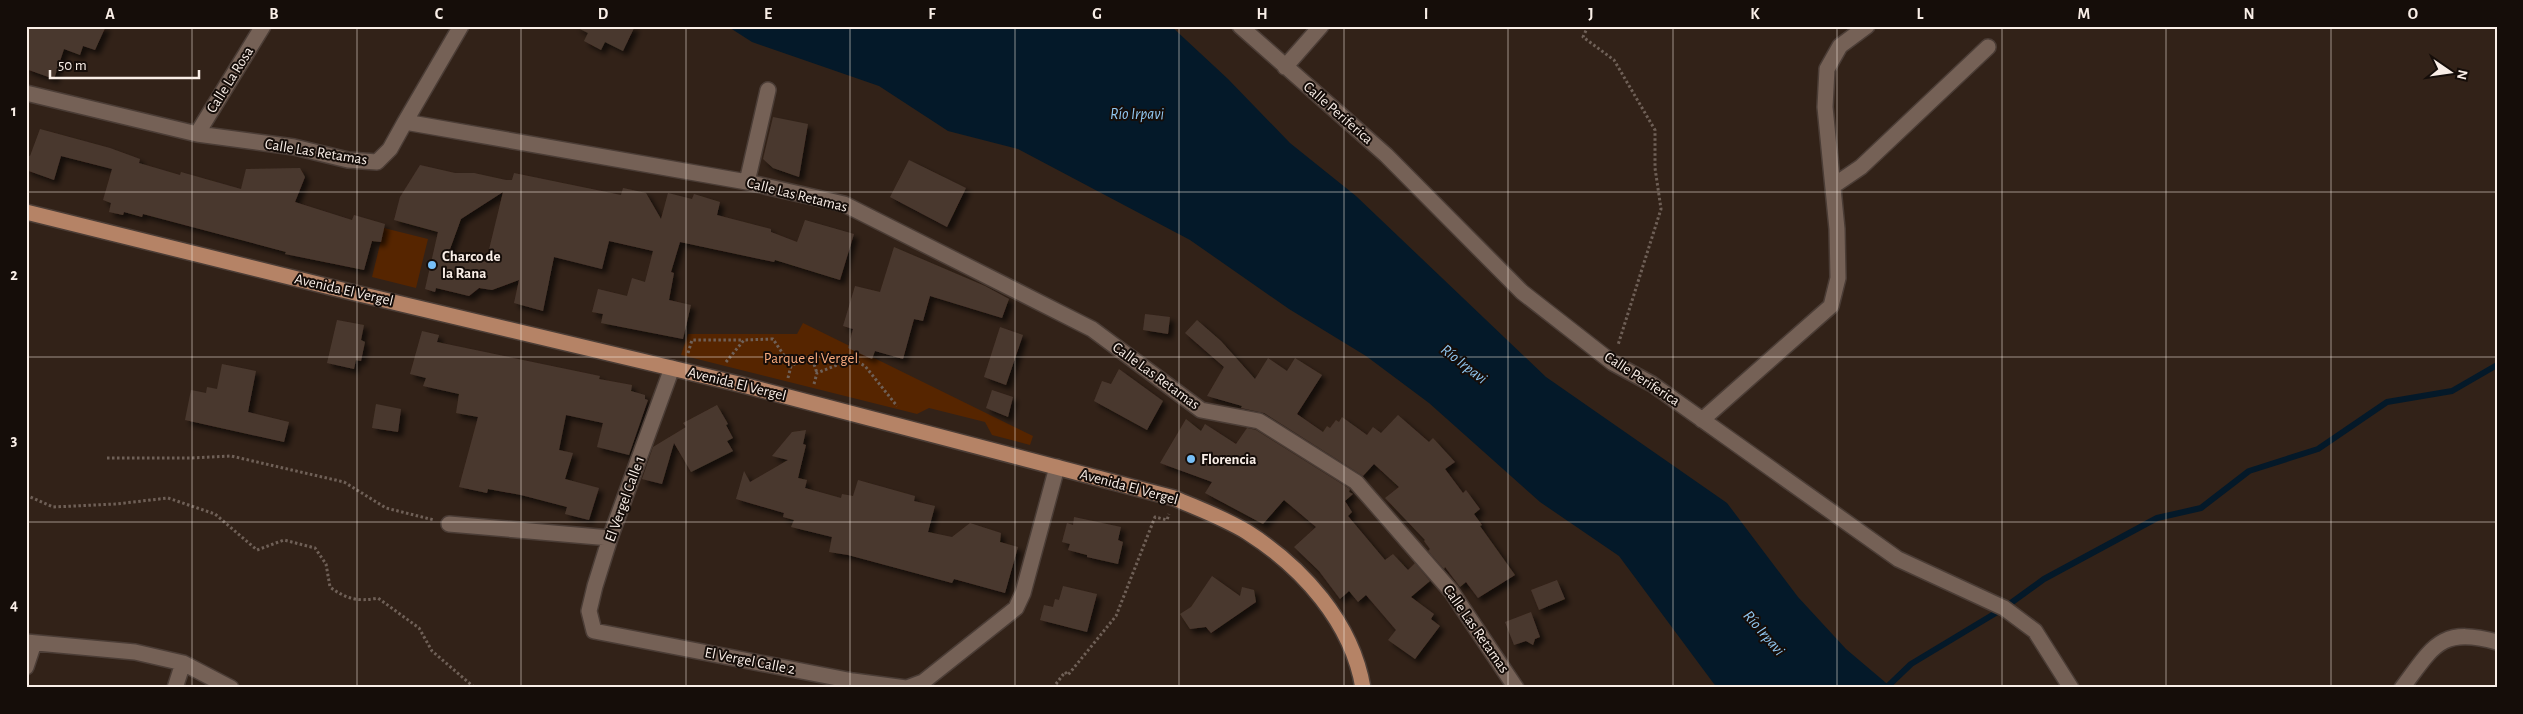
<svg xmlns="http://www.w3.org/2000/svg" width="2523" height="714" viewBox="0 0 2523 714" font-family="'Alegreya Sans',sans-serif">
  <style>
    .green { fill: #562500 }
    .water { fill: #041929 }
    .lines { fill: none; stroke-linecap: round; stroke-linejoin: round }
    .stream { stroke: #041929; stroke-width: 6 }
    .building { fill: #4a382e; fill-rule: evenodd; filter: url(#shadow) }
    .minor-casing { stroke: #4b3d36; stroke-width: 18 }
    .major-casing { stroke: #4b3d36; stroke-width: 18 }
    .path { stroke: #6f6057; stroke-width: 3; stroke-dasharray: 2.5 2.5; stroke-linecap: butt }
    .minor { stroke: #756156; stroke-width: 15 }
    .major { stroke: #b58366; stroke-width: 15 }
    .grid { fill: none; stroke: #f9eee7; stroke-width: 1; stroke-opacity: 0.55 }
    .poi-dot { fill: #77bff7; stroke: #150d09; stroke-width: 2 }
    .labels { text-anchor: middle; dominant-baseline: central; stroke-width: 4; stroke-linejoin: round; paint-order: stroke }
    .street-label { font-size: 15px; fill: #f9eee7; stroke: #150d09 }
    .poi-label { font-size: 15px; font-weight: bold; fill: #f9eee7; stroke: #150d09; text-anchor: start }
    .park-label { font-size: 15px; fill: #f8aa7d; stroke: #150d09 }
    .water-label { font-size: 16px; font-style: italic; fill: #91c7f1; stroke: #150d09 }
    .neatline { fill: none; stroke: #f9eee7; stroke-width: 2 }
    .grid-label { font-size: 16px; text-anchor: middle; font-weight: bold; fill: #f9eee7 }
  </style>
  <defs>
    <filter id="shadow"><feDropShadow dx="4.5" dy="4.5" stdDeviation="2.5" flood-color="#0009"/></filter>
  </defs>
  <rect width="100%" height="100%" fill="#322218"/>
  <path class="green" d="M384 228 428 239 416 288 372 277Z
    M803 323 1033 436 1030 445 992 435 985 422 929 408 917 414 681 355 688 334H797Z"/>
  <path class="water" d="M727 26H1171L1228 79 1290 143 1356 196 1546 377 1727 503 1798 597 1846 649 1892 688H1717L1619 556 1540 502 1429 403 1366 356 1289 309 1190 240 1018 149 948 131 879 86 752 42Z"/>
  <g class="lines">
    <path class="stream" d="M1886 688 1911 664 2004 608 2044 579 2157 518 2201 508 2249 471 2318 449 2387 402 2452 391 2497 365"/>
  </g>
  <path class="building" d="M26 26H106L95 50 83 46 80 55 64 49 54 79 26 69Z
    M574 26H635L623 51 605 42 601 50 584 41 588 33Z
    M773 117 808 124 799 177 773 168 763 159Z
    M40 129 110 148 140 159 139 163 180 175 181 172 241 189 246 169 300 168 305 177 295 202 352 220 354 215 385 224 381 242 372 241 364 270 285 254 286 252 143 214 142 217 124 212 123 215 109 212 111 203 103 200 112 169 61 156 54 180 26 170V155L30 156Z
    M909 160 966 188 947 227 890 197Z
    M420 165 455 173H474L506 180H512L514 173 621 195 623 188 637 191 646 193 661 219 668 193 692 199 694 194 720 202 717 215 771 229V232L797 242 805 220 854 234 840 280 775 260 774 262 680 242 671 272 674 273 669 300 691 305 683 339 601 323 603 314 592 312 598 289 627 296 632 278 645 282 653 251 609 241 602 269 554 257 543 311 514 303 519 280 492 290 479 288 469 296 436 288 435 292 425 289 438 232 394 220 400 197ZM503 192 486 262 449 252 461 219Z
    M894 247 985 286 1009 299 1002 318 930 296 923 321 914 319 903 359 875 351 872 359 848 348 853 329 843 326 855 286 880 292Z
    M1145 314 1170 317 1168 334 1143 330Z
    M337 320 364 325 361 340 365 342 361 361 356 360 354 369 327 363Z
    M1197 320 1221 341 1255 379 1268 358 1287 371 1295 358 1322 375 1297 414 1323 432 1327 426 1330 428 1336 420 1339 422 1342 417 1367 435 1373 427 1381 433 1398 415 1429 442 1433 438 1455 462 1445 469 1463 493 1466 490 1480 509 1474 514 1482 525 1480 526 1515 575 1478 598 1466 582 1460 587 1445 567 1444 569 1428 551 1430 549 1424 541 1425 540 1385 498 1399 487 1374 464 1363 476 1264 413 1241 408 1242 406 1207 396 1224 367 1185 333Z
    M1000 327 1023 335 1006 385 984 377Z
    M422 331 439 335 437 342 600 376 599 379 632 385 631 391 645 395V399L648 400 629 455 597 447 603 423 566 415 559 450 573 453 565 479 599 488 589 520 565 514 567 507 521 495 488 489 487 493 459 487 478 417 456 413 459 394 423 386 426 378 410 374Z
    M222 364 256 371 248 412 289 422 284 442 185 420 191 390 206 393 207 387 217 389Z
    M1119 369 1163 401 1147 430 1094 401 1102 381 1111 384Z
    M992 390 1013 397 1008 417 986 408Z
    M376 404 401 409 398 432 372 428Z
    M717 405 728 424 726 425 733 438 727 441 733 451 691 472 674 443 662 484 642 479 653 447 686 427 683 423Z
    M1186 419 1201 431 1205 424 1236 444 1247 428 1256 430 1350 489 1349 492 1353 494 1345 501 1352 512 1348 516 1385 560 1393 554 1408 570 1415 563 1430 581 1411 597 1434 614 1431 619 1440 626 1415 659 1388 640 1396 630 1366 595 1358 602 1349 591 1340 599 1319 571 1294 547 1316 527 1284 500 1263 524 1205 493 1212 482 1160 463Z
    M806 430 803 444 806 445 798 478 807 480 805 488 841 498 842 494 853 496 858 480 915 496 914 501 935 506 928 532 952 537 970 523 1001 533 1000 542 1018 547 1005 593 954 579 952 583 848 555 829 552 832 537 791 527 794 520 783 517 784 513 736 499 744 471 750 482 788 460 772 456 792 432Z
    M1074 517 1121 527 1118 540 1123 542 1118 564 1087 557V555L1068 550 1070 544 1062 542 1067 523 1073 525Z
    M1212 576 1240 596 1242 587 1254 590 1256 602 1211 633 1206 627 1190 629 1180 614 1191 607Z
    M1557 580 1565 599 1539 610 1531 590Z
    M1063 586 1097 594 1087 632 1040 620 1044 605 1053 607 1055 599 1059 600Z
    M1531 612 1540 637 1535 639 1533 645 1526 641 1514 645 1505 622Z"/>
  <g class="lines">
    <g class="minor-casing">
      <path id="minor" d="M1240 26 1386 155 1522 292 1613 363 1652 384 1898 559 2004 608 2035 631 2071 688
        M1285 67 1321 26
        M26 93 197 134 294 147 348 160 377 162 390 149 405 122 747 182 844 204 1092 329 1201 410 1259 421 1356 482 1451 591 1516 688
        M405 122 461 26
        M197 134 263 26
        M747 182 768 90
        M1833 186 1861 167 1988 47
        M672 368 610 538 595 586 589 611 594 631 853 681 906 688
        M1702 420 1831 306 1838 278 1837 229 1825 107 1827 69 1840 46 1867 26
        M449 524 610 538
        M26 642 135 652 183 663 231 688
        M26 667 34 643
        M175 688 183 663
        M907 688 923 682 1016 608 1023 593 1057 467
        M2402 688C2433 647 2440 626 2497 642"/>
    </g>
    <g class="major-casing">
      <path id="major" d="M26 212 334 288 743 385 1174 498C1199 509 1224 518 1247 532 1302 567 1352 622 1363 688"/>
    </g>
    <path class="path" d="M1588 26 1583 37 1614 60 1655 130V168L1661 209 1618 345
      M688 353 692 340H743
      M726 362 744 340 773 339 791 366
      M788 378 791 366 803 359 813 361 817 373
      M814 384 817 373 852 359 865 366 897 406
      M107 458H191L231 456 344 482 386 508 434 520
      M26 495 53 507 116 504 168 498 215 514 257 550 284 540 315 548 326 564 330 587C346 599 358 602 378 598L419 628 432 651 475 688
      M1053 688 1065 672 1068 675 1116 616 1155 517 1167 520 1169 514"/>
    <use href="#minor" class="minor"/>
    <use href="#major" class="major"/>
  </g>
  <path class="grid" d="M192 26V688M357 26V688M521 26V688M686 26V688M850 26V688M1015 26V688M1179 26V688M1344 26V688M1508 26V688M1673 26V688M1837 26V688M2002 26V688M2166 26V688M2331 26V688M26 192H2497M26 357H2497M26 522H2497"/>
  <g class="poi-dot">
    <circle cx="432" cy="265" r="5"/>
    <circle cx="1191" cy="459" r="5"/>
  </g>
  <g class="labels">
    <g class="street-label">
      <text transform="translate(230 80) rotate(-58)">Calle La Rosa</text>
      <text transform="translate(1338 113) rotate(41)">Calle Periferica</text>
      <text transform="translate(316 152) rotate(9)">Calle Las Retamas</text>
      <text transform="translate(797 195) rotate(14)">Calle Las Retamas</text>
      <text transform="translate(344 290) rotate(13)">Avenida El Vergel</text>
      <text transform="translate(1156 376) rotate(36)">Calle Las Retamas</text>
      <text transform="translate(1642 379) rotate(33)">Calle Periferica</text>
      <text transform="translate(737 384) rotate(14)">Avenida El Vergel</text>
      <text transform="translate(1129 487) rotate(15)">Avenida El Vergel</text>
      <text transform="translate(625 499) rotate(-70)">El Vergel Calle 1</text>
      <text transform="translate(1476 629) rotate(55)">Calle Las Retamas</text>
      <text transform="translate(750 661) rotate(11)">El Vergel Calle 2</text>
    </g>
    <g class="poi-label">
      <text x="442" y="256">Charco de<tspan x="442" dy="17">la Rana</tspan></text>
      <text x="1201" y="459">Florencia</text>
    </g>
    <g class="park-label">
      <text x="811" y="358">Parque el Vergel</text>
    </g>
    <g class="water-label">
      <text x="1137" y="114">Río Irpavi</text>
      <text transform="translate(1464 364) rotate(38)">Río Irpavi</text>
      <text transform="translate(1764 633) rotate(49)">Río Irpavi</text>
    </g>
  </g>
  <rect width="2523" height="714" fill="none" stroke="#150d09" stroke-width="55"/>
  <g transform="translate(2450 72) rotate(103)" stroke="#150d09" stroke-width="4" paint-order="stroke">
  <path d="M0-4L9 19L0 12L-9 19Z" fill="#f9eee7"/>
  <text y="-8" font-size="14" font-weight="bold" text-anchor="middle" fill="#f9eee7">N</text>
  </g>
  <path d="M50 70v8h149v-8" fill="none" stroke="#f9eee7" stroke-width="2.5"/>
  <text x="58" y="70" font-size="15" fill="#f9eee7" stroke="#150d09" stroke-width="4" paint-order="stroke">50 m</text>
  <rect x="28" y="28" width="2468" height="658" class="neatline"/>
  <g class="grid-label">
    <text x="110" y="19">A</text>
    <text x="274" y="19">B</text>
    <text x="439" y="19">C</text>
    <text x="603" y="19">D</text>
    <text x="768" y="19">E</text>
    <text x="932" y="19">F</text>
    <text x="1097" y="19">G</text>
    <text x="1262" y="19">H</text>
    <text x="1426" y="19">I</text>
    <text x="1591" y="19">J</text>
    <text x="1755" y="19">K</text>
    <text x="1920" y="19">L</text>
    <text x="2084" y="19">M</text>
    <text x="2249" y="19">N</text>
    <text x="2413" y="19">O</text>
    <text x="14" y="116">1</text>
    <text x="14" y="280">2</text>
    <text x="14" y="445">3</text>
    <text x="14" y="610">4</text>
  </g>
</svg>
